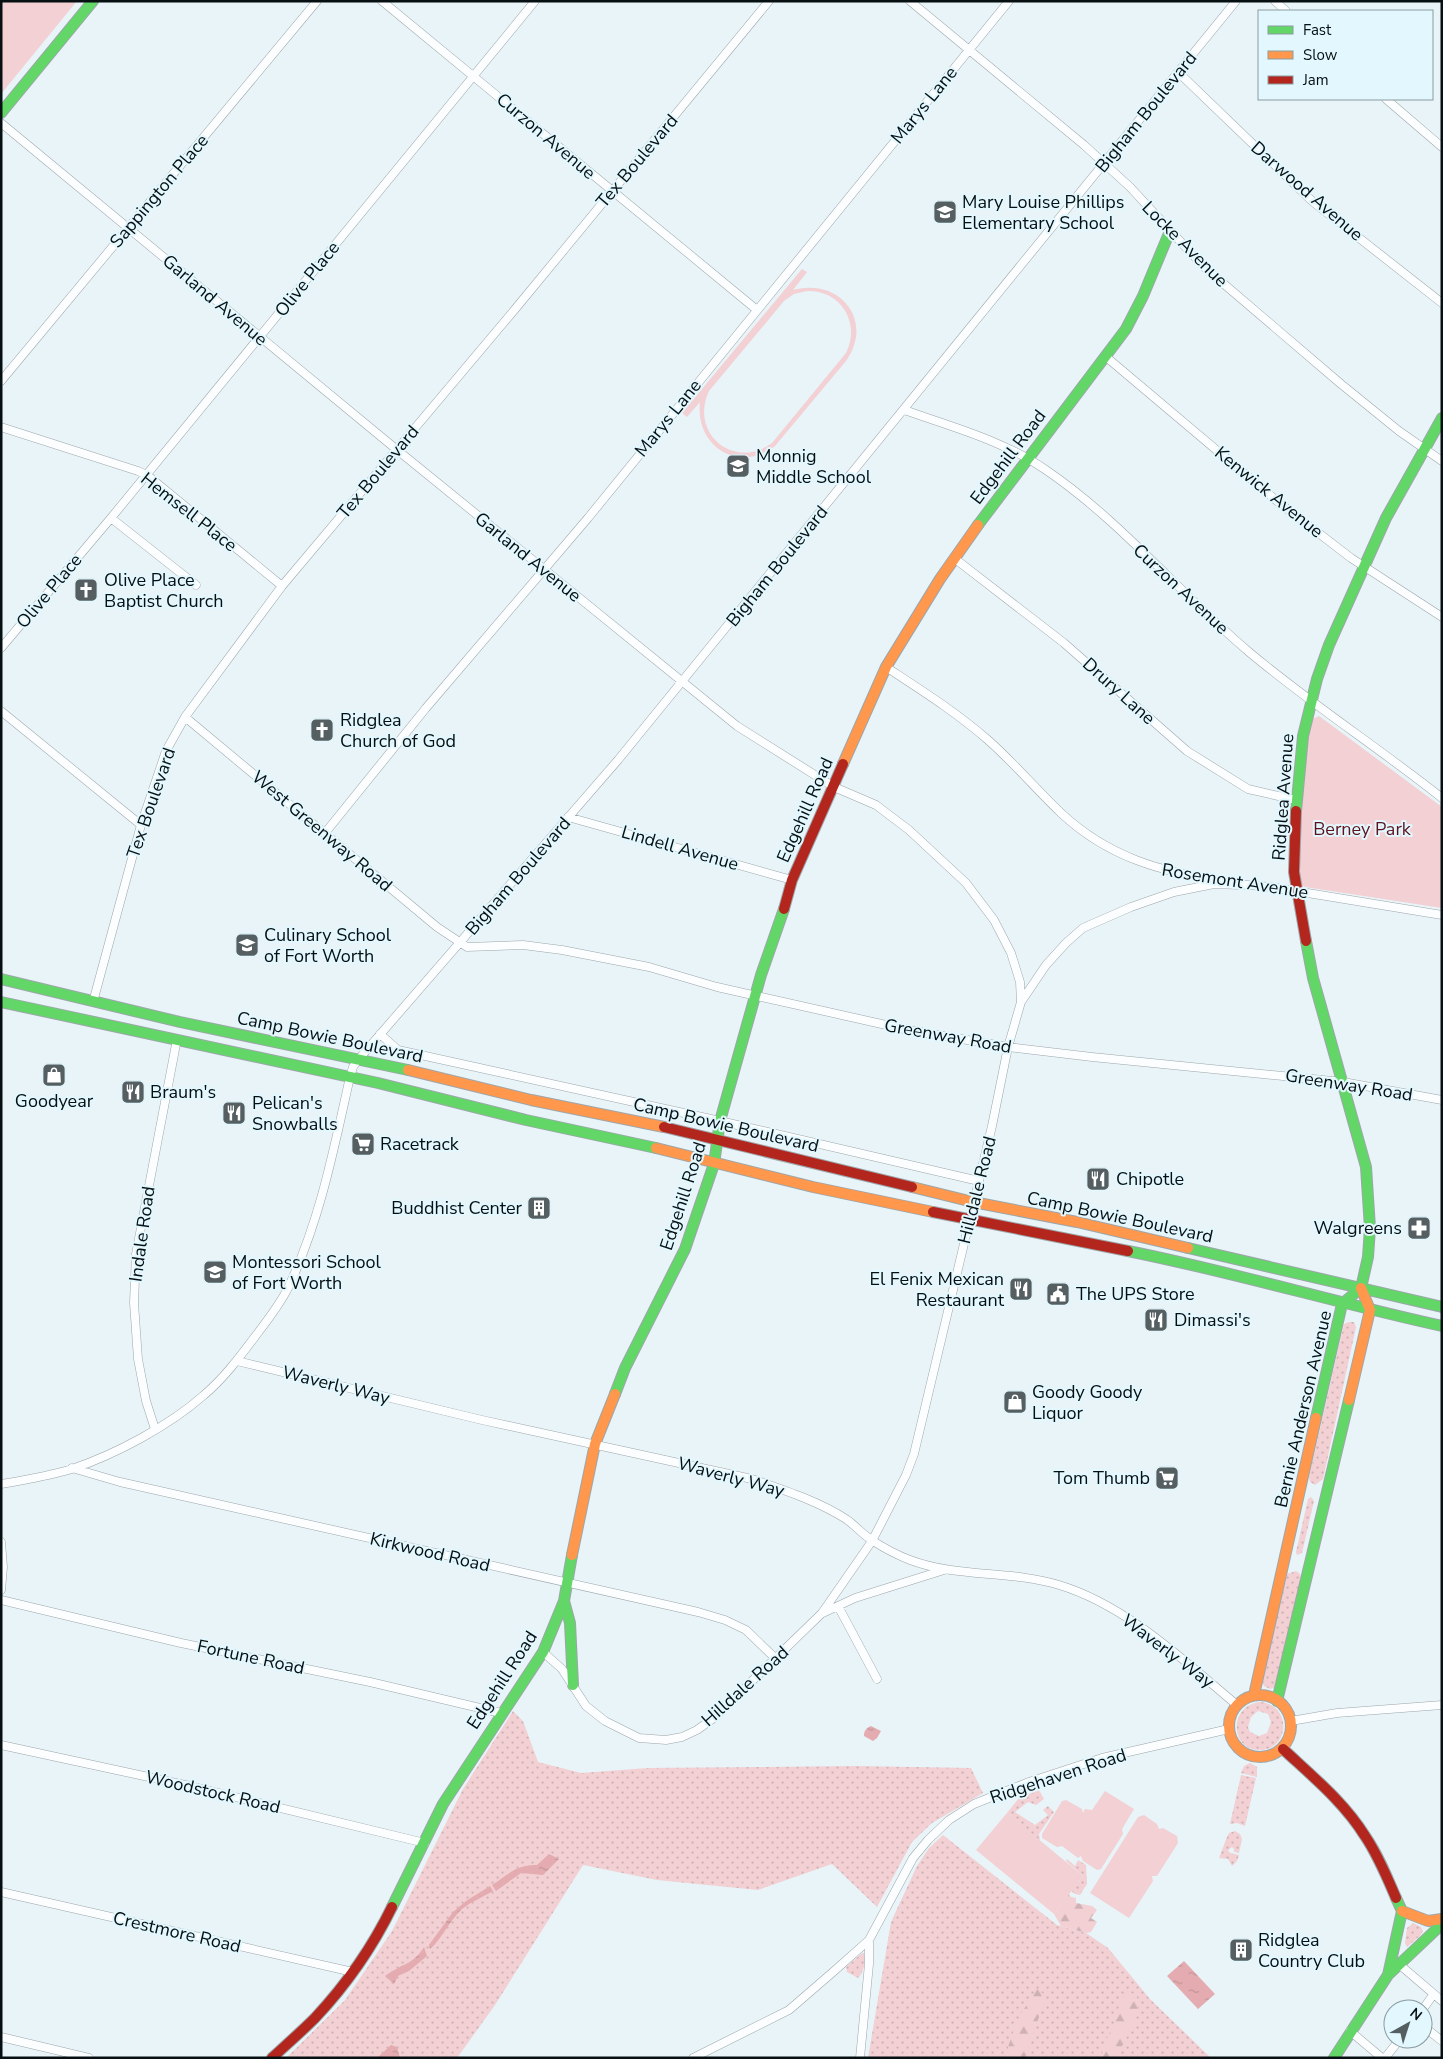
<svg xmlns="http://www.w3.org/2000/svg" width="1443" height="2059" viewBox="0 0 1443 2059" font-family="'Nunito Sans',sans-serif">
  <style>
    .grass { fill: url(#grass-dots); fill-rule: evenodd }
    .forest { fill: url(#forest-firs) }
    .park { fill: #f2d0d3; fill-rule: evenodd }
    .water { fill: url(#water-ripples) }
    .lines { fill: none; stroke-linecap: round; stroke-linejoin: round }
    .street-casing { stroke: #9da6aa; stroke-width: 9 }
    .fast-casing { stroke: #9da6aa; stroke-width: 12 }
    .slow-casing { stroke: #9da6aa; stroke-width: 12 }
    .jam-casing { stroke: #9da6aa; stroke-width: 12 }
    .street { stroke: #fcfdfe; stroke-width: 8 }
    .fast { stroke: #63d668; stroke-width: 10 }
    .slow { stroke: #ff974d; stroke-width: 10 }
    .jam { stroke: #b3261e; stroke-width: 10 }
    .labels { text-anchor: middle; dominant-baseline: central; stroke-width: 4; stroke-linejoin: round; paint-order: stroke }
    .street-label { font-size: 18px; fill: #060f11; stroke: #e2f8fe }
    .poi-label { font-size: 18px; fill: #060f11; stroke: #e2f8fe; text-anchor: start }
    .park-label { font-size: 18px; fill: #5e121e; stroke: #e2f8fe }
  </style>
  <defs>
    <pattern id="grass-dots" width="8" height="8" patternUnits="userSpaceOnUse" patternTransform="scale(1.25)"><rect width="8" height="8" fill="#f2d0d3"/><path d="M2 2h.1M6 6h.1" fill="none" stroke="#ceb1b4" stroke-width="1.8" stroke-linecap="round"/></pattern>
    <pattern id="forest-firs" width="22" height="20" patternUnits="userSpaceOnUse" patternTransform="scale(1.25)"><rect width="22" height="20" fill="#f2d0d3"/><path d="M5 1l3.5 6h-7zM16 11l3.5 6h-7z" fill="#ceb1b4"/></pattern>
    <pattern id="water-ripples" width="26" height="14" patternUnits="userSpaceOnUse" patternTransform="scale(1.25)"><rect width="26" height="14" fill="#e4acb0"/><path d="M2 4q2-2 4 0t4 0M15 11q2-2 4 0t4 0" fill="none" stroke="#c29396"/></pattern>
  </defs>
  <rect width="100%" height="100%" fill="#e8f4f8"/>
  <path class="grass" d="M1349 1322H1354L1356 1327 1323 1479 1315 1485 1310 1482 1309 1477 1344 1324Z
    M1311 1497 1314 1501 1302 1553 1297 1555 1296 1552 1308 1499Z
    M1296 1571 1300 1574 1301 1578 1276 1687 1270 1689 1264 1686 1262 1681 1287 1574Z
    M1261 1702C1293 1706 1289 1751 1259 1750 1229 1749 1229 1704 1261 1702ZM1258 1711 1268 1714 1271 1722 1267 1733 1259 1736 1250 1732 1248 1727 1251 1717Z
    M513 1711 523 1721 538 1762 581 1773 648 1768 856 1766 971 1768 983 1793 932 1823 912 1842 877 1907 832 1864 758 1890 657 1880 583 1865 495 2005 457 2058H286L345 2000 392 1931 463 1789Z
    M1250 1763 1257 1767V1777L1241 1773 1244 1766Z
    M1241 1775 1256 1778 1245 1826 1237 1823 1230 1824Z
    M1039 1790 1044 1799 1036 1805 1028 1802 1015 1812 1035 1825 1048 1815 1043 1810 1048 1806 1054 1812 1039 1834 1040 1841 1007 1813 1019 1798Z
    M1235 1831 1240 1834 1242 1839 1239 1853 1234 1852V1849L1232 1847 1228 1850 1230 1853 1239 1855 1237 1861 1232 1866 1228 1859 1219 1858 1227 1837 1229 1833Z
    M943 1835 1057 1925 1086 1933 1108 1948 1150 1999 1211 2058H868L891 1922 917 1866 929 1848Z
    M1067 1859 1075 1866 1078 1860 1086 1865 1087 1884 1080 1895 1075 1894 1071 1891 1083 1876 1066 1861Z
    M1413 1923 1421 1927 1423 1931 1420 1936 1407 1947 1405 1943 1407 1928Z
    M864 1953C866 1961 864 1972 858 1978L847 1972 846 1967 861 1954Z"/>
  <path class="forest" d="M1069 1894 1071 1897 1076 1898V1903L1092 1906 1097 1910 1091 1918 1097 1922 1091 1932 1086 1933 1061 1926 1054 1914Z
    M1037 1989 1046 1996 1025 2058H1005C1009 2044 1016 2020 1024 2009 1029 2002 1033 1996 1037 1989Z
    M1134 1993 1139 2001 1136 2019 1116 2058H1102L1103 2046 1113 2026 1122 1997Z"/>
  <path class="park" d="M1 1H77L1 94Z
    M802 269 807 272 793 290C839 277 875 320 846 361L775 446C738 474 695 446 700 402L687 417 682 413ZM807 291C841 290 861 323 846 353L772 443C734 471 689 433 709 391L784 301 794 294Z
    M1319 716 1442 807V908L1305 887 1301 884 1299 876V777L1312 719Z
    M1105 1791 1134 1809 1122 1829 1123 1834 1101 1869 1097 1870 1083 1861 1081 1856 1078 1858 1062 1846 1057 1847 1042 1838V1834L1062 1801 1066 1800 1082 1809 1083 1813 1085 1809 1092 1810Z
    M1007 1813 1083 1876 1054 1914 976 1850Z
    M1144 1815 1157 1824 1159 1829 1163 1828 1177 1836 1178 1843 1157 1876H1152L1153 1881 1129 1918 1090 1893 1138 1817Z"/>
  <path class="water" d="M871 1726 881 1731 877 1738 873 1741 864 1736C864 1731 866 1728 871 1726Z
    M549 1854 559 1859 543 1875 521 1873 496 1891 492 1885C507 1875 518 1864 537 1865Z
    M490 1886 493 1891C483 1897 471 1902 462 1909 449 1921 442 1939 430 1949L429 1945 453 1912 466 1901Z
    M424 1947 427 1956 409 1971 398 1976 394 1984 385 1976C401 1964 413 1965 424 1947Z
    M1184 1961 1215 1994 1198 2009 1167 1976Z
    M391 2045 397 2047 400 2058H377Z"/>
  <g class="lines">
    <g class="street-casing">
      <path id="street" d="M382 1 757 310
        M910 1 1084 145 1130 187 1204 267 1341 384 1399 431 1442 461
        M1275 1 1286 11
        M1178 72 1312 201 1442 303
        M1386 99 1442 147
        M1 123 396 449 737 726 834 787 876 805 909 830 966 883 994 920 1011 953 1020 982 1021 1002
        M1105 356 1277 501 1351 558 1442 617
        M1 381 317 1
        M904 410C953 427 1004 441 1046 470 1121 521 1180 594 1249 652 1311 704 1379 748 1442 798
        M1 427 138 471 147 475 282 586
        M111 518 196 585
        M954 558 1064 643 1187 751 1248 789 1296 800
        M1 648 111 518 535 1
        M886 667C921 690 956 712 988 740 1014 763 1036 789 1061 813 1108 857 1161 872 1223 881
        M1 711 141 825
        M185 717 437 927 467 947 523 945 562 950 649 967 717 987 904 1029 1008 1047 1092 1057 1343 1082 1442 1100
        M568 817 792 880
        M325 833 426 708 588 518 1009 1
        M1236 884 1271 887 1442 915
        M93 1002 141 825 166 751 185 717 282 586 516 308 769 1
        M380 1034 398 1050 720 1121 979 1181
        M237 1361 482 1420 752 1479C784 1490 818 1501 846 1519 856 1526 863 1535 873 1541 884 1548 897 1555 910 1560 958 1578 1010 1570 1059 1585 1126 1605 1184 1661 1237 1705
        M155 1429 146 1401 138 1359 134 1303 136 1254 177 1039
        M72 1468 120 1482 698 1612 725 1620 746 1630 776 1659
        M1 1484C25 1480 49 1476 72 1469 116 1454 169 1426 204 1395 223 1379 239 1358 254 1338 266 1322 279 1306 288 1288 320 1221 334 1148 350 1077L353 1067 358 1060 618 760 1236 1
        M1 1542 3 1567 1 1590
        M1 1600 181 1643 370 1682 501 1713
        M838 1606 877 1679
        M823 1613 855 1598 944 1570
        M543 1652 562 1669 586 1706 605 1721 639 1738 666 1740 682 1737 697 1730 715 1717 822 1613 872 1541 906 1475 914 1454 992 1126 1008 1047 1021 1002 1046 965 1066 943 1083 928 1131 907 1174 892 1214 884 1241 885
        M1291 1721 1337 1713 1442 1705
        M1 1745 190 1786 425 1843
        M1 1892 353 1972
        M1400 1965 1442 2001
        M1423 2009 1433 1995
        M1423 2026 1442 2041
        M1350 2031 1382 2058
        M1 2037 89 2058
        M693 2058 789 2010 833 1972 869 1940 913 1858 928 1840 949 1820 974 1804 1029 1782 1102 1758 1229 1729
        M860 2058 869 1964V1940
        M1385 2058 1400 2039"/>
    </g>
    <g class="fast-casing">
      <path id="fast" d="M1 113 93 1
        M978 525 1126 329 1143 296 1170 231
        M1296 811 1303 736 1317 679 1329 645 1386 518 1442 418
        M1306 941 1313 978 1366 1167 1370 1228 1368 1257 1361 1288
        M1 979 180 1022 408 1070
        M1 1002 378 1083 526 1120 656 1148
        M1188 1248 1442 1307
        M1128 1251C1233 1272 1337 1303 1442 1326
        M615 1394 625 1368 685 1249 714 1164 720 1121 761 975 784 909
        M1316 1418 1342 1304 1361 1288
        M564 1601 570 1623 573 1685
        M1277 1701 1349 1400
        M392 1907 443 1804 543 1652 564 1601 572 1555
        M1388 1975 1402 1911 1396 1898
        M1334 2058 1388 1975 1442 1924"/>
    </g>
    <g class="slow-casing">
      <path id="slow" d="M843 764 886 667 940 579 978 525
        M408 1070 531 1100 664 1127
        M656 1148 813 1187 933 1212
        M912 1187 973 1202 1077 1222 1188 1248
        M1349 1400 1370 1310 1361 1288
        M572 1555 595 1444 615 1394
        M1229 1726a31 31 0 1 1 62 0a31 31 0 1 1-62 0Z
        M1254 1695 1316 1418
        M1402 1911 1428 1921 1442 1919"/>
    </g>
    <g class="jam-casing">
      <path id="jam" d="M1296 811 1294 872 1306 941
        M784 909 792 880 843 764
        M664 1127 912 1187
        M933 1212 1128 1251
        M1283 1749C1312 1776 1344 1802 1365 1836 1378 1855 1387 1877 1396 1898
        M272 2058C286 2045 301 2032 315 2018 345 1986 373 1946 392 1907"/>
    </g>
    <use href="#street" class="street"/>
    <use href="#fast" class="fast"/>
    <use href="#slow" class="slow"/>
    <use href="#jam" class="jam"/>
  </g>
  <defs>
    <g id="school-square" transform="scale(1.25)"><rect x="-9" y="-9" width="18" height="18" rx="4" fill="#555f62" stroke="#e2f8fe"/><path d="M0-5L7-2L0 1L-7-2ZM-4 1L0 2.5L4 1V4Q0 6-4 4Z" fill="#fff"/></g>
    <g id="church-square" transform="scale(1.25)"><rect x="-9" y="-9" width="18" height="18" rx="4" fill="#555f62" stroke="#e2f8fe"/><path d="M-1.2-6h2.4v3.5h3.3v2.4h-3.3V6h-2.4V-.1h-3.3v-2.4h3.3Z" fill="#fff"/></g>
    <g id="shop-square" transform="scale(1.25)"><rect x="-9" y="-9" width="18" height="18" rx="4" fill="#555f62" stroke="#e2f8fe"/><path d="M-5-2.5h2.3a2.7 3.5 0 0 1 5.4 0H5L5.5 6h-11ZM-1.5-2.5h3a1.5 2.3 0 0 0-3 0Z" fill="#fff"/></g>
    <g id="restaurant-square" transform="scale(1.25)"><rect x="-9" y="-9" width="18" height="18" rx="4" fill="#555f62" stroke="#e2f8fe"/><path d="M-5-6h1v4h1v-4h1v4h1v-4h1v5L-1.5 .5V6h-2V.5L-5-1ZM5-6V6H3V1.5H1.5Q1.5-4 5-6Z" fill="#fff"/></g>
    <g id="supermarket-square" transform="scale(1.25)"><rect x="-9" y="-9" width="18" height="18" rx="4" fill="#555f62" stroke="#e2f8fe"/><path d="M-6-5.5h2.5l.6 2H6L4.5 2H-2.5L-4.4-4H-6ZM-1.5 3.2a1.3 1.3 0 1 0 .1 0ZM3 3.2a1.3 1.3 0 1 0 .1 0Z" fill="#fff"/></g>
    <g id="building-square" transform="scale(1.25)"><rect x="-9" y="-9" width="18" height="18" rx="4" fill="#555f62" stroke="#e2f8fe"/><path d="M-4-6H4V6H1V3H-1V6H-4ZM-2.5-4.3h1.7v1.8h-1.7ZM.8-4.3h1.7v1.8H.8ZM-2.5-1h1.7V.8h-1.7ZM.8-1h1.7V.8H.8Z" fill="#fff"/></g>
    <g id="pharmacy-square" transform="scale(1.25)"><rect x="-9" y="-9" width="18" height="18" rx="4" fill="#555f62" stroke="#e2f8fe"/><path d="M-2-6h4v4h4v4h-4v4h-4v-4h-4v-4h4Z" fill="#fff"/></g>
    <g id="civic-square" transform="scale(1.25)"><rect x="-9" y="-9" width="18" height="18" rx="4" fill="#555f62" stroke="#e2f8fe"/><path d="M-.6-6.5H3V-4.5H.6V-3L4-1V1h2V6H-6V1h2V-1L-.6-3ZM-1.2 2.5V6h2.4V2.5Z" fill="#fff"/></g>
  </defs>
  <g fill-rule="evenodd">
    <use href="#school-square" x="945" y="212"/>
    <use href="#school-square" x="738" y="466"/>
    <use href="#church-square" x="86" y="590"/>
    <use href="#church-square" x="322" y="730"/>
    <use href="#school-square" x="247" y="945"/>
    <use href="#shop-square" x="54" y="1075"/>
    <use href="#restaurant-square" x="133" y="1092"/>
    <use href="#restaurant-square" x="234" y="1113"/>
    <use href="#supermarket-square" x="363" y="1144"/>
    <use href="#restaurant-square" x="1098" y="1179"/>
    <use href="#building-square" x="539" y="1208"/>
    <use href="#pharmacy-square" x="1419" y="1228"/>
    <use href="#school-square" x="215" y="1272"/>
    <use href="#restaurant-square" x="1021" y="1289"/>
    <use href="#civic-square" x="1058" y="1294"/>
    <use href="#restaurant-square" x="1156" y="1320"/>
    <use href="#shop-square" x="1015" y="1402"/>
    <use href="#supermarket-square" x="1167" y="1478"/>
    <use href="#building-square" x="1241" y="1950"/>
  </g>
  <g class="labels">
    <g class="street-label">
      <text transform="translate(924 105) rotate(-51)">Marys Lane</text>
      <text transform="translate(1146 112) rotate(-51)">Bigham Boulevard</text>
      <text transform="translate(546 136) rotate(40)">Curzon Avenue</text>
      <text transform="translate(637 161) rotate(-50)">Tex Boulevard</text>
      <text transform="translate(159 191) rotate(-50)">Sappington Place</text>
      <text transform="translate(1307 191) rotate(41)">Darwood Avenue</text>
      <text transform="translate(1185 244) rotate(45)">Locke Avenue</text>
      <text transform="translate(307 279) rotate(-51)">Olive Place</text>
      <text transform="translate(215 300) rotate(40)">Garland Avenue</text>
      <text transform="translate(668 418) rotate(-51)">Marys Lane</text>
      <text transform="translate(1008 457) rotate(-53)">Edgehill Road</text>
      <text transform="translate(378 472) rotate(-50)">Tex Boulevard</text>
      <text transform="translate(1269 492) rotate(39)">Kenwick Avenue</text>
      <text transform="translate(189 512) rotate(38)">Hemsell Place</text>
      <text transform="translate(528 557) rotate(39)">Garland Avenue</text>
      <text transform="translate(777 566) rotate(-51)">Bigham Boulevard</text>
      <text transform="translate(1181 589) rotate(43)">Curzon Avenue</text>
      <text transform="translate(49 591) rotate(-50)">Olive Place</text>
      <text transform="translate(1119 691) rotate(42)">Drury Lane</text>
      <text transform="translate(1283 797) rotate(-86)">Ridglea Avenue</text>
      <text transform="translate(151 803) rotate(-71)">Tex Boulevard</text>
      <text transform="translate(805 810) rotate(-66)">Edgehill Road</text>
      <text transform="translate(322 831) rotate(40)">West Greenway Road</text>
      <text transform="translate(680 848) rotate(16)">Lindell Avenue</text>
      <text transform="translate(518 876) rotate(-49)">Bigham Boulevard</text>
      <text transform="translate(1235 881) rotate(9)">Rosemont Avenue</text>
      <text transform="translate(948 1036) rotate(10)">Greenway Road</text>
      <text transform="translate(330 1037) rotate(12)">Camp Bowie Boulevard</text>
      <text transform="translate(1349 1085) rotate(9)">Greenway Road</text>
      <text transform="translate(726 1125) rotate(13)">Camp Bowie Boulevard</text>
      <text transform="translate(977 1190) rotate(-76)">Hilldale Road</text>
      <text transform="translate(683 1196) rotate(-72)">Edgehill Road</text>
      <text transform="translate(1120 1217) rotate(12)">Camp Bowie Boulevard</text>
      <text transform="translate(142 1234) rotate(-82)">Indale Road</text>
      <text transform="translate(336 1385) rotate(14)">Waverly Way</text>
      <text transform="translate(1303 1409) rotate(-77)">Bernie Anderson Avenue</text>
      <text transform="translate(731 1477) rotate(15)">Waverly Way</text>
      <text transform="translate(430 1552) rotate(13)">Kirkwood Road</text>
      <text transform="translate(1168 1651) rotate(37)">Waverly Way</text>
      <text transform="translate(251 1657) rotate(12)">Fortune Road</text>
      <text transform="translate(502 1680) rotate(-57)">Edgehill Road</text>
      <text transform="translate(745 1686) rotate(-42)">Hilldale Road</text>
      <text transform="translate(1058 1776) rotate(-18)">Ridgehaven Road</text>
      <text transform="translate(213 1792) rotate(13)">Woodstock Road</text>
      <text transform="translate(177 1932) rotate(13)">Crestmore Road</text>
    </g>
    <g class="poi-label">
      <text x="962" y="202">Mary Louise Phillips<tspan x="962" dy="21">Elementary School</tspan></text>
      <text x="756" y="456">Monnig<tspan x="756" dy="21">Middle School</tspan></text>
      <text x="104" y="580">Olive Place<tspan x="104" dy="21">Baptist Church</tspan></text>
      <text x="340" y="720">Ridglea<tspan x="340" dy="21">Church of God</tspan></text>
      <text x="264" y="935">Culinary School<tspan x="264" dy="21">of Fort Worth</tspan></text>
      <text x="150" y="1092">Braum's</text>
      <text x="54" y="1101" text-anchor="middle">Goodyear</text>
      <text x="252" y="1103">Pelican's<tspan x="252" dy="21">Snowballs</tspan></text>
      <text x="380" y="1144">Racetrack</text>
      <text x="1116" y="1179">Chipotle</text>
      <text x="522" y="1208" text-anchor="end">Buddhist Center</text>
      <text x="1402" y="1228" text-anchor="end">Walgreens</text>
      <text x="232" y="1262">Montessori School<tspan x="232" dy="21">of Fort Worth</tspan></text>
      <text x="1004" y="1279" text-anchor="end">El Fenix Mexican<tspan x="1004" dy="21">Restaurant</tspan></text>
      <text x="1076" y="1294">The UPS Store</text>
      <text x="1174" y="1320">Dimassi's</text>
      <text x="1032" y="1392">Goody Goody<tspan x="1032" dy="21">Liquor</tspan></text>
      <text x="1150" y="1478" text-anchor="end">Tom Thumb</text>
      <text x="1258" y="1940">Ridglea<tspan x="1258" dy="21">Country Club</tspan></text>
    </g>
    <g class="park-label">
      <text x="1362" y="829">Berney Park</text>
    </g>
  </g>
  <rect width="1443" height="2059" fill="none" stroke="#060f11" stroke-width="5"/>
  <rect x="1258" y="10" width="175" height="90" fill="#e2f8fe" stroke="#8a9b9f"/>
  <rect x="1268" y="26" width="25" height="8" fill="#63d668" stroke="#8a9b9f"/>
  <text x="1303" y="35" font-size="15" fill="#060f11">Fast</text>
  <rect x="1268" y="51" width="25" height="8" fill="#ff974d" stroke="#8a9b9f"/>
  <text x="1303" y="60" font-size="15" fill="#060f11">Slow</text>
  <rect x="1268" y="76" width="25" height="8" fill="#b3261e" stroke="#8a9b9f"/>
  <text x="1303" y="85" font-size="15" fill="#060f11">Jam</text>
  <g transform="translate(1408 2024) rotate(39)"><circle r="24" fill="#e2f8fe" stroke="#8a9b9f"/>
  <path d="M0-4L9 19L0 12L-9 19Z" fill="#555f62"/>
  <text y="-8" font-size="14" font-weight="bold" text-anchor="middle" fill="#060f11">N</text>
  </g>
</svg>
